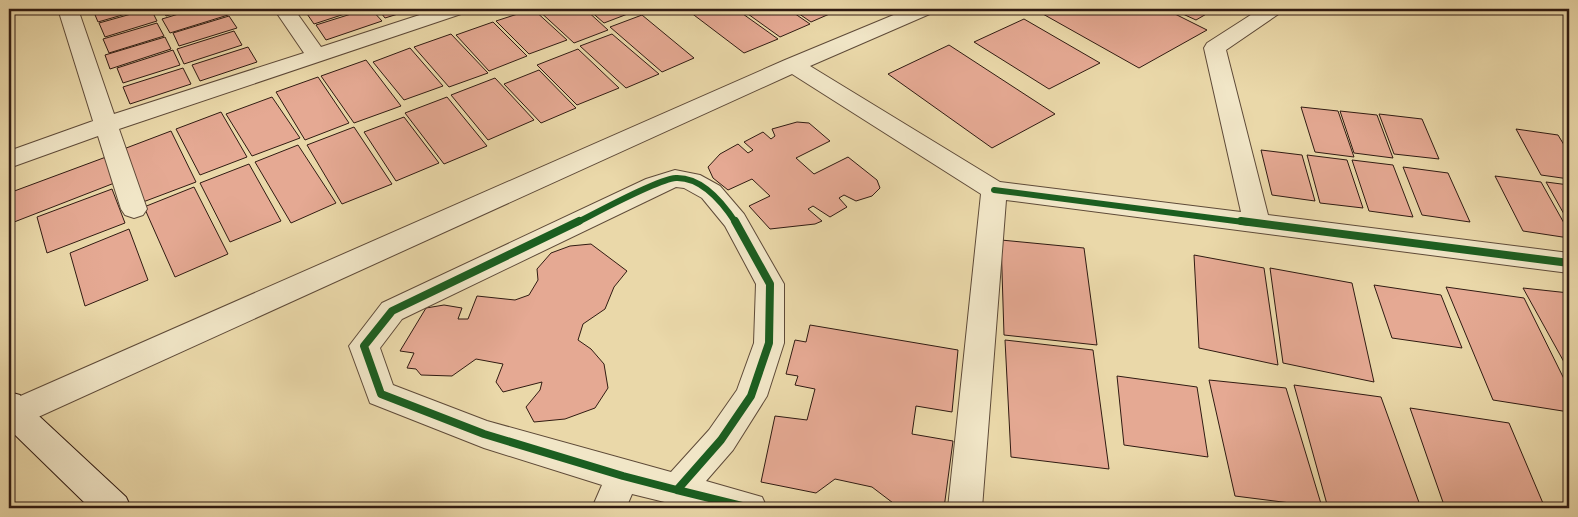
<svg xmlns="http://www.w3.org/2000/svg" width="1578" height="517" viewBox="0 0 1578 517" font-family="'IM FELL Great Primer',serif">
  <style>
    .building { fill: #e5a993; stroke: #301b12 }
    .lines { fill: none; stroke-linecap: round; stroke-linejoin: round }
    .minor-casing { stroke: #5e4a38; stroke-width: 2 }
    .secondary-casing { stroke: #301b12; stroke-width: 2 }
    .minor { fill: #f1e6c7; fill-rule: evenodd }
    .secondary { fill: #f1e6c7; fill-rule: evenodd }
    .cycleway-far1-casing { stroke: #f1e6c7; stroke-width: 9 }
    .cycleway-casing { stroke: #f1e6c7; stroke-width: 11 }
    .cycleway-far1 { stroke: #1b5e20; stroke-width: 6 }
    .cycleway { stroke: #1b5e20; stroke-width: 8 }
  </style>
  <rect width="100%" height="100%" fill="#ead8a9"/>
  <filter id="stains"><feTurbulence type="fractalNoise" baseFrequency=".004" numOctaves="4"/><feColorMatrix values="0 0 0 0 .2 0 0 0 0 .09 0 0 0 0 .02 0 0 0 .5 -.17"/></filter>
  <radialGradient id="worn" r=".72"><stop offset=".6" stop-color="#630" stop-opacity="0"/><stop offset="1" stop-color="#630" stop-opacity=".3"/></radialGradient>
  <path class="building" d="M97 9H143L98 22 93 10Z
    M149 9H151L157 21 105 37 99 23Z
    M162 9H190L166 16Z
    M195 9H224L228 15 170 33 162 19Z
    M311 9H360L314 24 305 11Z
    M367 9H371L382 21 326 40 316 25Z
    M378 9H414L385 18Z
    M533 9 567 40 529 54 496 21Z
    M537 9H585L608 30 574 43Z
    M588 9H636L638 10 604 23Z
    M686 9H736L778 39 744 53Z
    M741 9H788L810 24 780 37Z
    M792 9H841L811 22Z
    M1034 9H1165L1207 30 1139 68Z
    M1172 9H1215L1196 20Z
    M642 15 694 58 662 72 610 27Z
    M229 16 237 28 179 46 173 33Z
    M1024 19 1100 63 1049 89 974 42Z
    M493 22 527 56 489 71 456 35Z
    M157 23 164 36 109 53 103 39Z
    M234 31 242 45 184 64 177 49Z
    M451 34 488 73 449 87 414 47Z
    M612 34 659 74 626 88 580 46Z
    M165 37 171 49 110 69 105 55Z
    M949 45 1055 114 992 148 888 74Z
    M248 47 257 62 200 81 192 65Z
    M410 48 443 86 404 100 373 62Z
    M578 49 619 88 577 105 537 65Z
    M173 50 180 65 123 83 117 68Z
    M366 60 401 106 354 123 321 76Z
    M183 68 191 84 130 104 123 87Z
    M539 70 576 108 541 123 504 84Z
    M318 77 349 123 305 140 276 92Z
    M495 78 534 120 488 140 451 95Z
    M272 97 300 138 252 156 226 114Z
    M447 97 487 146 444 164 405 113Z
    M1301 107 1338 111 1354 157 1315 152Z
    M1340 111 1377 115 1393 158 1354 153Z
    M221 112 247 157 200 175 176 129Z
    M1379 114 1422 119 1439 159 1394 154Z
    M404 117 439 163 396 181 364 132Z
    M797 122 809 123 830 141 796 158 814 174 848 157 877 180 880 188 872 196 856 201 844 195 839 198 847 207 830 217 813 206 808 209 822 221 815 224 770 229 749 206 770 196 752 179 728 190 713 178 708 167 720 154 738 144 748 153 753 150 744 142 763 132 771 139 775 136 772 129Z
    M354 127 392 184 342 204 307 145Z
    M1516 129 1558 135 1569 153V179L1541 175Z
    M171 131 196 182 143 202 121 150Z
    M298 145 336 203 291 223 255 162Z
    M1261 150 1302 155 1315 201 1272 195Z
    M1307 155 1347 160 1363 208 1320 203Z
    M106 157 117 182 9 224V193Z
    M1352 160 1393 165 1413 217 1369 211Z
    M249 164 281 221 230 242 200 183Z
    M1403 167 1448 173 1470 222 1422 215Z
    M1495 176 1541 182 1569 232V238L1523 231Z
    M1546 182 1569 185V223Z
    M194 187 228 254 175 277 144 207Z
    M112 189 125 223 47 253 37 217Z
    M129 229 148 280 85 306 70 253Z
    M1001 240 1084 248 1097 345 1004 335Z
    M591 244 627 271 614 287 605 309 583 324 578 340 591 349 604 364 608 388 595 408 565 419 534 422 526 407 540 390 542 382 503 392 496 382 503 364 476 359 452 376 421 375 416 369 407 368 414 353 400 351 426 308 444 305 462 308 458 319H468L477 296 515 300 529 295 538 280 537 269 551 253 570 246Z
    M1194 255 1264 268 1278 365 1199 348Z
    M1270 268 1352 283 1374 382 1283 363Z
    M1374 285 1441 295 1462 348 1392 338Z
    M1446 287 1524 298 1569 389V412L1493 400Z
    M1523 288 1569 293V371Z
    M810 325 958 350 952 412 916 406 912 434 953 441 944 508 897 506 872 487 835 479 816 493 761 482 775 416 807 420 815 389 795 385 798 376 786 374 795 340 806 342Z
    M1005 340 1093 350 1109 469 1011 457Z
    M1117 376 1197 387 1208 457 1124 445Z
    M1209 380 1286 388 1322 507 1235 496Z
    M1294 385 1381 397 1421 508H1328Z
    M1410 408 1509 423 1545 508H1445Z"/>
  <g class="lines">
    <g class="minor-casing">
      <path id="minor" d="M58 9H78L114 114 304 53 274 9H294L321 47 438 9H467L464 13 119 129 147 209 143 215 134 218 125 215 121 209 98 136 9 168V151L93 121Z
        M908 9H935L932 13 810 66 1000 182 1241 212 1204 48 1207 43 1260 9H1283L1280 13 1226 50 1268 215 1569 253V273L1006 200 982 508H948L981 194 792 74 25 423 14 427 9 425V401L785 60Z
        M675 170 700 175 720 186 744 214 784 284V343L767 396 733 450 706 481 762 497 767 508H689L632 494 626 508H592L602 485 484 448 370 403 349 346 382 303 646 179ZM676 187 684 188 702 198 725 226 756 284 754 343 737 390 709 430 671 472 487 421 393 385 380 348 402 319Z"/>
    </g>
    <g class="secondary-casing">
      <path id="secondary" d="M9 392 20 395 25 403 126 497 131 508H90L9 429Z"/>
    </g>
    <use href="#minor" class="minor"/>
    <use href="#secondary" class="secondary"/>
    <g class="cycleway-far1-casing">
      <path id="cycleway-far1" d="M994 190 1251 223
        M576 223C596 213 658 179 676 178 702 177 723 203 736 223"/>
    </g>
    <g class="cycleway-casing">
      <path id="cycleway" d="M579 221 392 311 364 346 381 394 484 434 623 476 677 490
        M1241 221 1569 263
        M677 490 750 508
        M677 490 721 440 751 396 769 343 770 284 735 221"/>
    </g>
    <use href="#cycleway-far1" class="cycleway-far1"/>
    <use href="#cycleway" class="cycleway"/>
  </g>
  <rect width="1578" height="517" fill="none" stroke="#ead8a9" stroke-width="30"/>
  <rect x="10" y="10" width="1558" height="497" fill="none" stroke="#301b12" stroke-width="2.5"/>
  <rect x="15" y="15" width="1548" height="487" fill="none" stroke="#301b12"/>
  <rect width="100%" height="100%" filter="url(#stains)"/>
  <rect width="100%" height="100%" fill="url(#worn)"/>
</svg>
